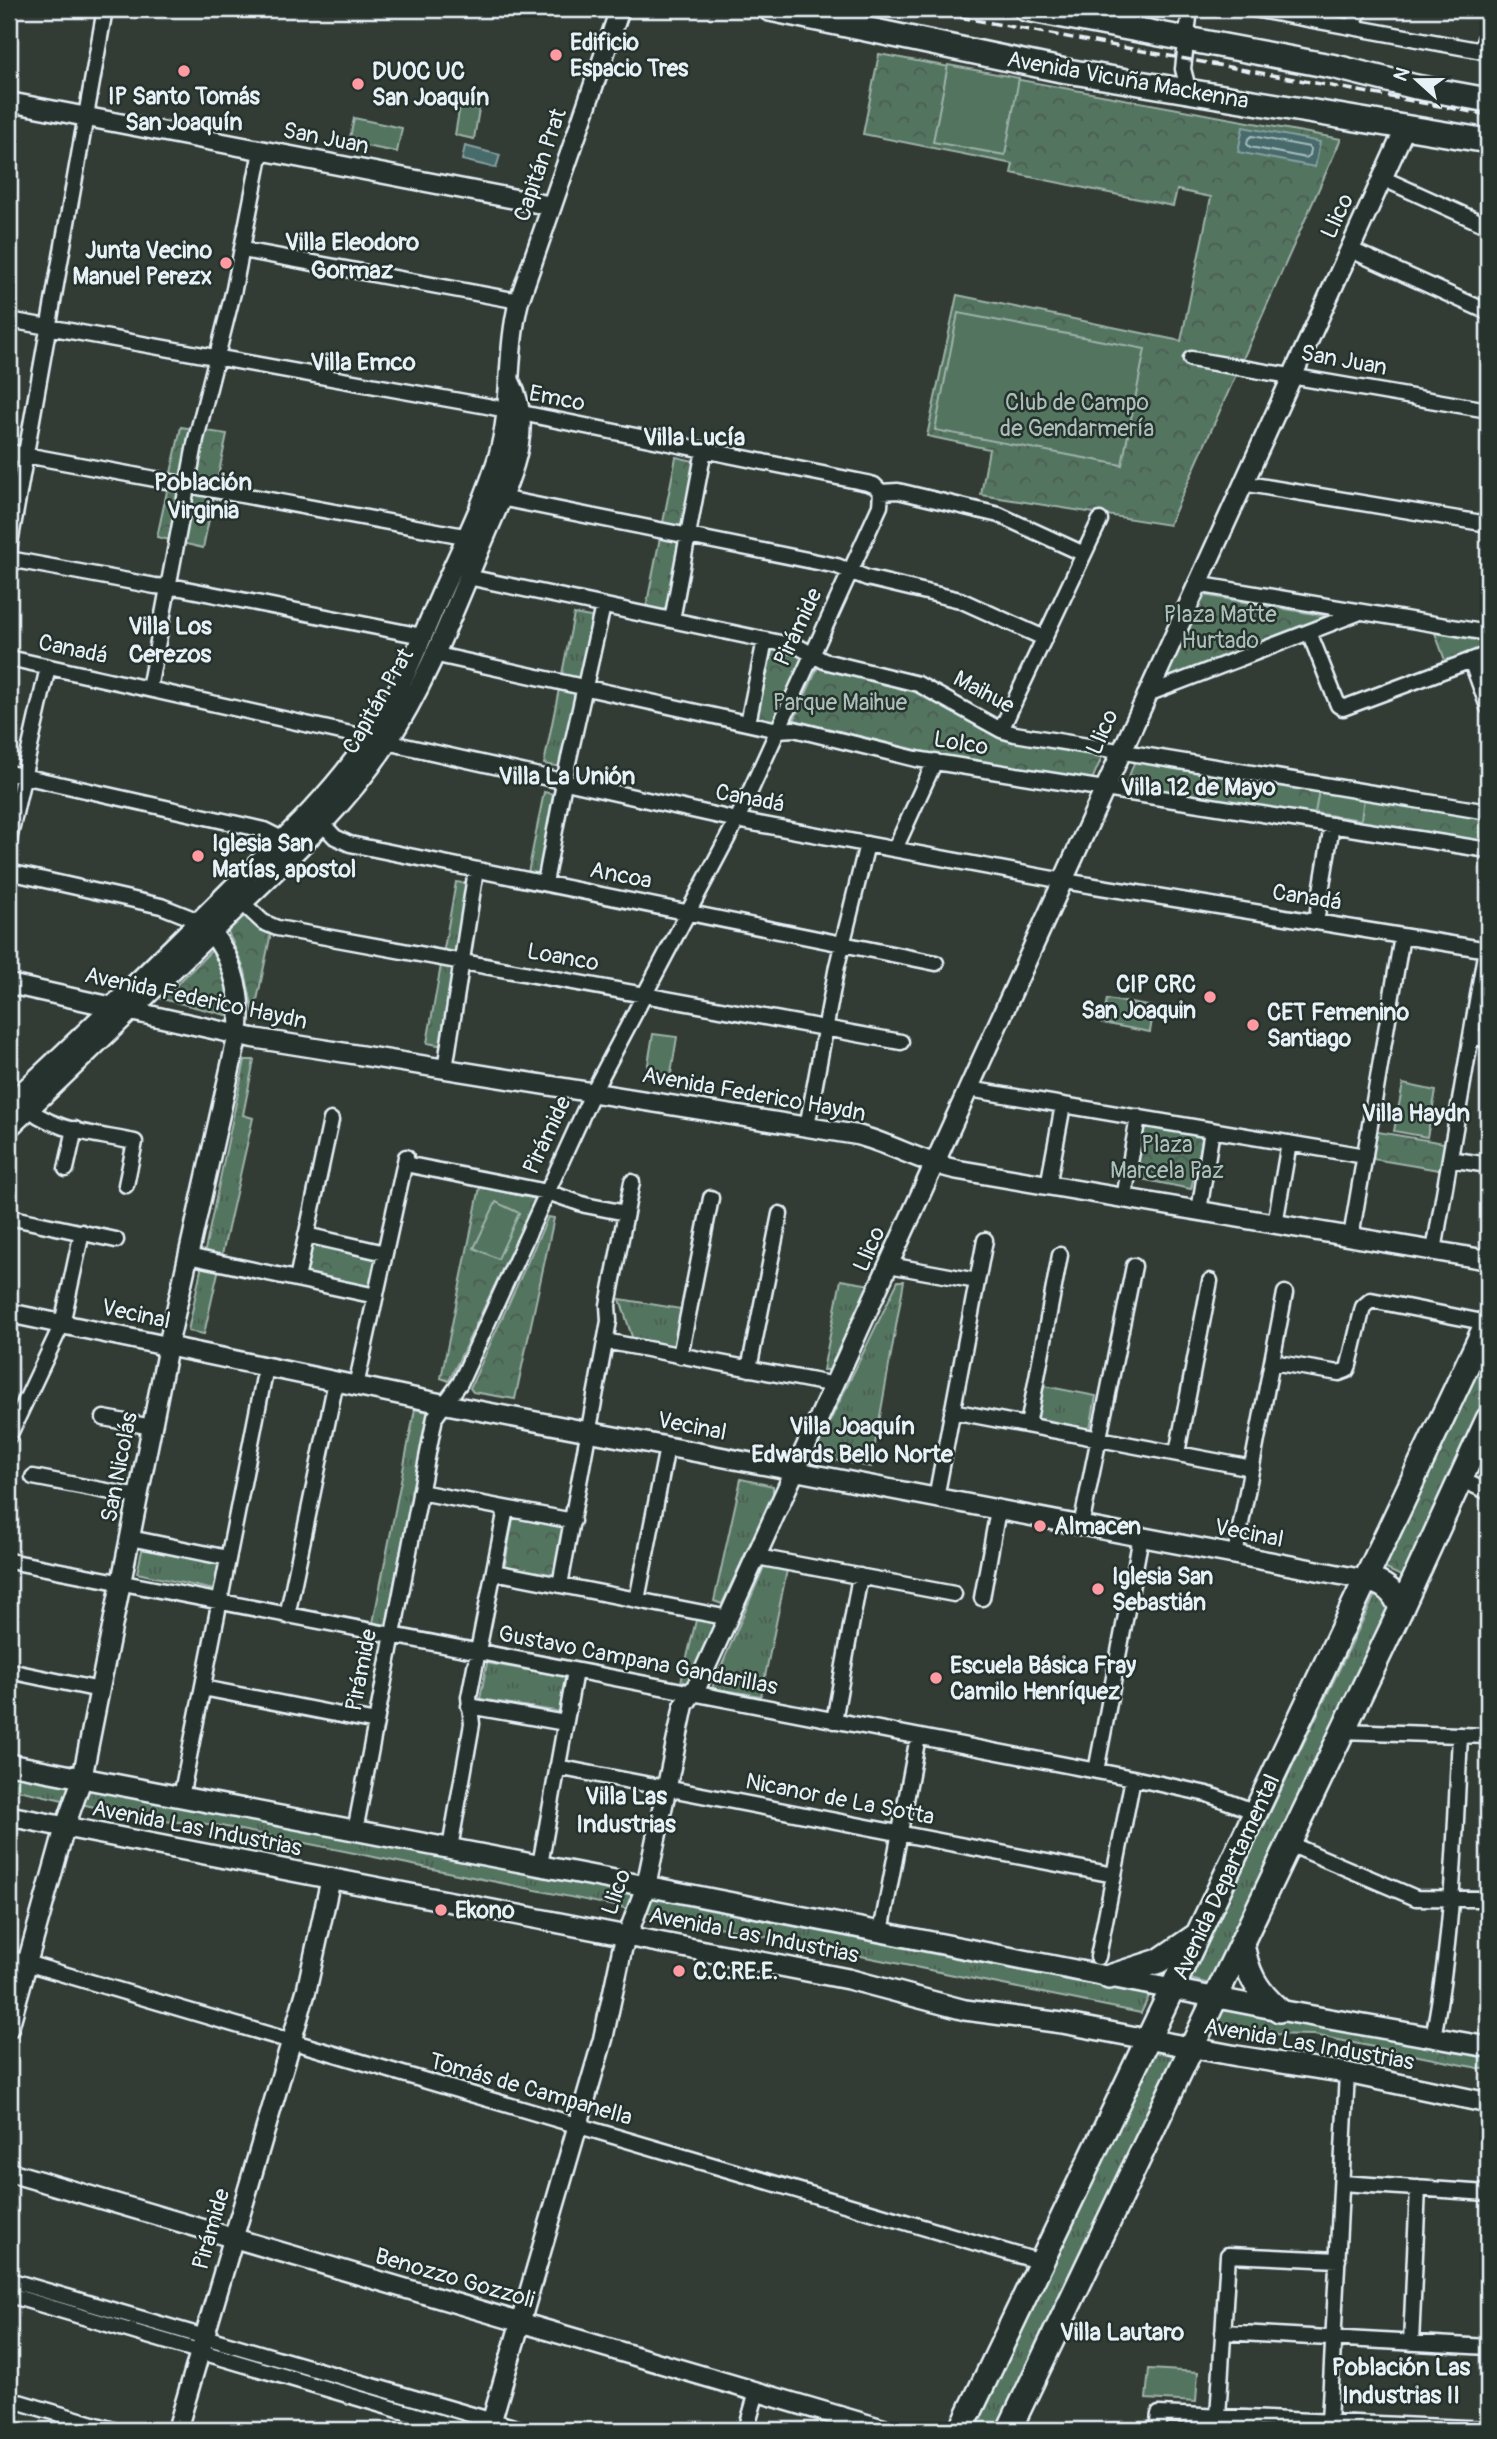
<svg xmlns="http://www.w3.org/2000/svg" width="1497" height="2439" viewBox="0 0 1497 2439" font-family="Pangolin,sans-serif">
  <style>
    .grass { fill: url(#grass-tufts); stroke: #9eb2ab; stroke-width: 2 }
    .forest { fill: url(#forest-crowns); stroke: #9eb2ab; stroke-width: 2 }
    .garden { fill: #53745e; stroke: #9eb2ab; stroke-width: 2 }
    .water { fill: #466a6a; stroke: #87a0a3; stroke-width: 2 }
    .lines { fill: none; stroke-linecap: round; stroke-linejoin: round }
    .shore { stroke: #a7bbbf; stroke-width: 2 }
    .minor-casing { stroke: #e8f1f8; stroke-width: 19 }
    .tertiary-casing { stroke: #e8f1f8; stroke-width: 23 }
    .secondary-casing { stroke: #e8f1f8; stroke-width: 24 }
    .primary-casing { stroke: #e8f1f8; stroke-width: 28 }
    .minor { stroke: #26332d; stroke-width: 14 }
    .tertiary { stroke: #26332d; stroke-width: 18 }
    .secondary { stroke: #26332d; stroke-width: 19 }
    .primary { stroke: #26332d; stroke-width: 23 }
    .rail { stroke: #e8f1f8; stroke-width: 3.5; stroke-dasharray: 10 5; stroke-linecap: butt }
    .poi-dot { fill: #ff9aa2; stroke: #26332d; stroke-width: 2.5 }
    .labels { text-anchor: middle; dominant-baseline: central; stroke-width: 5; stroke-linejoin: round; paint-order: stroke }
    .poi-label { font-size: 23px; font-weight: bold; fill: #e8f1f8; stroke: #26332d; text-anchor: start }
    .street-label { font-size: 23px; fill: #e8f1f8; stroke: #26332d }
    .park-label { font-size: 23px; fill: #acbfba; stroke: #26332d }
    .neighbourhood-label { font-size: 24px; font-weight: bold; fill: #e8f1f8; stroke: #26332d }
  </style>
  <defs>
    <pattern id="grass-tufts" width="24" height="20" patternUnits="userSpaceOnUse" patternTransform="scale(1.75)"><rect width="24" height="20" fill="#53745e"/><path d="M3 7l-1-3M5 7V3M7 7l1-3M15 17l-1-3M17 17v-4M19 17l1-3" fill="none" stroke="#4c5c53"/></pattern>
    <pattern id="forest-crowns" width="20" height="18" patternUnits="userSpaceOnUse" patternTransform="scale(1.75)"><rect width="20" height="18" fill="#53745e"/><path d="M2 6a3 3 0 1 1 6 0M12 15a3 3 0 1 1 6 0" fill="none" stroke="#4c5c53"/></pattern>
  </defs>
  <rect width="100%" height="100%" fill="#333b35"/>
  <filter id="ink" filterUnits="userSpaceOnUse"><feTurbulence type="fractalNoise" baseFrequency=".0143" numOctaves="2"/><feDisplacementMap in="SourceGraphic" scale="14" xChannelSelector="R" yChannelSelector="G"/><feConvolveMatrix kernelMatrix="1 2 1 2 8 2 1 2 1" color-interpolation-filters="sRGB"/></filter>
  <g filter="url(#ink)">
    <path class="grass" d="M574 614 596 618 562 767 544 764Z
      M1435 633 1488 642V648L1446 663Z
      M544 792 559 795 543 877 528 873Z
      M456 882 470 884 444 1046 427 1043Z
      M245 1060H254L243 1115 253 1118 204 1334 188 1331Z
      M841 1280 871 1285 831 1370H823Z
      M898 1281H904L871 1467 813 1456Z
      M620 1299 681 1309 674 1350 634 1343Z
      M1044 1386 1096 1396 1090 1429 1037 1419Z
      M415 1409 428 1412 386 1625 373 1623Z
      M741 1479 773 1486V1494L722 1604 714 1601Z
      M145 1537 222 1553 214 1590 137 1573Z
      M766 1562 788 1565 761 1696 712 1688Z
      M1375 1595 1387 1596 1394 1605 1214 1985 1190 1979Z
      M697 1616 717 1619 688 1683 681 1682Z
      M487 1663 566 1677 561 1712 480 1699Z
      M9 1770 1152 1990 1141 2013 221 1826 200 1823 157 1821 9 1788Z
      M1156 2048 1178 2053 1000 2430H975Z
      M9 2282 513 2430H481L9 2290Z"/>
    <path class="forest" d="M879 54 1341 139 1169 525 981 495 989 449 927 436 957 295 1181 341 1211 197 1177 190 1173 206 1011 173 1013 164 863 134Z
      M181 427 227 434 203 548 157 537Z
      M676 457 698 462 668 612 646 608Z
      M1203 595 1326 616 1166 678Z
      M773 648 804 656 772 725 756 721Z
      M818 667 922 693 1000 735 1105 750 1092 780 937 755 794 720Z
      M1137 756 1488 813V844L1125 786Z
      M240 914H247L255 925 271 933 254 1015 245 971 228 932 230 922Z
      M212 950C223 971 236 992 227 1015L162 999Z
      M1141 1126 1203 1137 1191 1189 1131 1177Z
      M1372 1131 1450 1144 1445 1171 1367 1158Z
      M480 1187 536 1199 449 1381 441 1378Z
      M548 1217 554 1218 515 1399 473 1392 470 1388Z
      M310 1239 380 1254 372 1290 302 1276Z
      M1488 1342V1404L1407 1579 1382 1567Z
      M513 1518 564 1526 555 1579 504 1571Z
      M1224 2004 1488 2052V2070L1314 2035 1255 2034 1216 2024Z"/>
    <path class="garden" d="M948 65 1019 78 1005 155 933 142Z
      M460 105 479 109 474 139 455 135Z
      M354 118 402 128 397 152 349 143Z
      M958 313 1145 349 1122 465 935 430Z
      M1319 790 1364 798 1361 820 1315 813Z
      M1107 999 1154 1007 1150 1032 1102 1023Z
      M653 1034 677 1037 670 1080 646 1076Z
      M1403 1084 1436 1091 1427 1137 1394 1131Z
      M496 1202 519 1213 498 1259 474 1248Z
      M1149 2369 1198 2372 1196 2402 1146 2399Z"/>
    <path class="water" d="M1243 127 1320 142 1315 167 1238 152Z
      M465 146 500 155 496 168 462 160Z"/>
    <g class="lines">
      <path class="shore" d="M1252 136 1309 147 1311 149 1310 155 1306 158 1250 147 1247 144 1248 139Z"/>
      <g class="minor-casing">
        <path id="minor" d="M1253 9 1488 52
          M1352 27 1360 9
          M1481 51 1488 30
          M1189 92 1183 69 1190 9
          M1382 178 1488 226
          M1349 249 1488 312
          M243 250 519 301
          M9 320 487 406 867 483 874 485 881 492
          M1191 359 1488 410
          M9 452 475 538
          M1242 483 1488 524
          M881 492 898 491 999 515 1084 554
          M501 498 837 566 867 578 960 600 1044 638
          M9 549 105 9
          M9 559 155 586 181 588 422 636
          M468 577 799 647 824 661 918 684 1001 730 1015 734 1488 812
          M1196 584 1488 633
          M672 620 704 450
          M1309 632 1338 705 1343 708 1488 654
          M433 654 778 730 794 729 916 759 1488 850
          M9 658 737 820 1064 881 1488 950
          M1471 660 1488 707
          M149 689 196 439 234 289 261 151
          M1145 695 1358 613
          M748 723 765 640
          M1001 730 1100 520
          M9 773 264 830 278 837 287 847
          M316 817 335 837 350 844 936 963
          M9 840 48 667
          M895 849 935 761
          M9 872 161 906 199 921
          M545 883 567 767 603 606
          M235 896 263 922 277 928 901 1042
          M1316 922 1332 825
          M1471 1037 1488 1039
          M445 1069 476 870
          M969 1089 1365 1156
          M21 1102C50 1132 97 1134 135 1142L126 1185
          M807 1127 837 966 867 844
          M1450 1159 1488 1165
          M405 1164 547 1192 585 1205 626 1213
          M66 1169 75 1129
          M1048 1186 1063 1105
          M1124 1198 1138 1117
          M1199 1211 1212 1130
          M9 1217 116 1240
          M1275 1224 1289 1143
          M306 1235 385 1253
          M1351 1237 1402 936
          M1434 1251 1486 949
          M188 1256 376 1296
          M889 1265 977 1281
          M297 1279 331 1120
          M605 1341 835 1385
          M680 1356 711 1198
          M1272 1362 1339 1373 1347 1370 1349 1365 1363 1307 1371 1300 1488 1323
          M749 1369 780 1214
          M356 1386 406 1157
          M952 1411 1252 1468
          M104 1418 152 1427
          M1028 1425 1060 1255
          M9 1436 62 1324 82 1232
          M1177 1453 1210 1281
          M33 1477 138 1497
          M1460 1479 1488 1492
          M420 1492 573 1521
          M936 1498 985 1240
          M1081 1526 1134 1266
          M130 1538 228 1558
          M1235 1555 1285 1293
          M757 1557 954 1594
          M9 1561 1133 1778 1207 1794 1256 1812
          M494 1572 729 1618
          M560 1585 609 1321 608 1305 632 1182
          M982 1598 998 1510
          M637 1600 667 1447
          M287 1616 336 1381
          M9 1671 100 1690
          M203 1688 376 1722
          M469 1706 565 1723
          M834 1721 860 1576
          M1342 1731 1488 1736
          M557 1767 1114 1875
          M1096 1771 1141 1537
          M181 1797 266 1367
          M355 1831 435 1417 460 1383 593 1092 737 820 880 506 881 492
          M450 1848 472 1724 469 1697 506 1509
          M1299 1848 1416 1898 1488 1899
          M540 1865 575 1671
          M881 1932 918 1737
          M1098 1957 1133 1778
          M9 1958 1041 2262
          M1433 2037C1453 1937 1455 1836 1460 1735
          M1342 2183 1488 2193
          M9 2280 524 2430
          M9 2295 466 2430
          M1223 2332 1488 2347
          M1411 2343 1418 2188
          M9 2399 114 2430
          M1218 2417 1228 2255 1338 2260
          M1329 2422 1347 2073
          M746 2430 757 2392
          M1157 2430 1159 2414 1488 2429"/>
      </g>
      <g class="tertiary-casing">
        <path id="tertiary" d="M9 102 552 206
          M9 984 253 1038 857 1135C892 1144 923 1163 959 1170L1488 1260
          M9 1104C84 1035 157 963 229 891 278 844 330 797 368 740 398 697 418 646 439 598 459 552 483 506 498 457 513 406 506 352 519 301L620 9
          M9 1128C77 1064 144 998 211 933 273 873 340 815 387 743 428 681 456 604 485 537 505 488 538 432 510 381
          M9 1313 444 1404 1367 1580
          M9 2028 65 1827 82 1779 168 1346 238 1034C244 995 231 946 199 921
          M9 2172 887 2430
          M177 2430 307 1988 331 1878
          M489 2430 603 2039 622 1950 646 1886 684 1705 698 1684C936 1166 1166 644 1406 126"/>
      </g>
      <g class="secondary-casing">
        <path id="secondary" d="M9 1764 646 1886 1279 2010 1488 2047
          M9 1816 848 1979 965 2010 1062 2023 1237 2056 1347 2073 1488 2103"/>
      </g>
      <g class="primary-casing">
        <path id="primary" d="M770 9 1061 70 1488 141
          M1026 9 1336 67 1416 87 1488 100
          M1367 1580C1385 1583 1395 1592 1401 1609
          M1242 1942C1246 1971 1256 1991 1279 2010
          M1109 1977 1159 1961 1197 1935
          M961 2430 1172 1989 1488 1321
          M1009 2430 1401 1609 1488 1419"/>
      </g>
      <use href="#minor" class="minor"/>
      <use href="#tertiary" class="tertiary"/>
      <use href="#secondary" class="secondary"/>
      <use href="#primary" class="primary"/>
      <path class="rail" d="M916 9 1488 115"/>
    </g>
  </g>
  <g class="poi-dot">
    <circle cx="556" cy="55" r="7"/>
    <circle cx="184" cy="71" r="7"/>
    <circle cx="358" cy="84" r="7"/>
    <circle cx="226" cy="263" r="7"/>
    <circle cx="198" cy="856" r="7"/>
    <circle cx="1210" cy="997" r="7"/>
    <circle cx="1253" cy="1025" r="7"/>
    <circle cx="1040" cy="1526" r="7"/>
    <circle cx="1098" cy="1589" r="7"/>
    <circle cx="936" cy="1678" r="7"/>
    <circle cx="441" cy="1910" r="7"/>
    <circle cx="679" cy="1971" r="7"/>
  </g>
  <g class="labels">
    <g class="poi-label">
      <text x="570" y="42">Edificio<tspan x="570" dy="26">Espacio Tres</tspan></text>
      <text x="372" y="71">DUOC UC<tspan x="372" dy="26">San Joaquín</tspan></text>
      <text x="184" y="96" text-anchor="middle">IP Santo Tomás<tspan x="184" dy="26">San Joaquín</tspan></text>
      <text x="212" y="250" text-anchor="end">Junta Vecino<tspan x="212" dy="26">Manuel Perezx</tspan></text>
      <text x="212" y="843">Iglesia San<tspan x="212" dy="26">Matías, apostol</tspan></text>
      <text x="1196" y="984" text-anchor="end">CIP CRC<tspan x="1196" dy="26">San Joaquin</tspan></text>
      <text x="1267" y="1012">CET Femenino<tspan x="1267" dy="26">Santiago</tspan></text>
      <text x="1054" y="1526">Almacen</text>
      <text x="1112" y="1576">Iglesia San<tspan x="1112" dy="26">Sebastián</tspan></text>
      <text x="950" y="1665">Escuela Básica Fray<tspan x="950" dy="26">Camilo Henríquez</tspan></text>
      <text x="455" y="1910">Ekono</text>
      <text x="693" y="1971">C.C.RE.E.</text>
    </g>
    <g class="street-label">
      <text transform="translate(1128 80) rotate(10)">Avenida Vicuña Mackenna</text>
      <text transform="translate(326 138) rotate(11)">San Juan</text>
      <text transform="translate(540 165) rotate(-71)">Capitán Prat</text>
      <text transform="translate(1337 216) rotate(-65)">Llico</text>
      <text transform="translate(1344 360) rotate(10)">San Juan</text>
      <text transform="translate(557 398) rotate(11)">Emco</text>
      <text transform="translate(798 627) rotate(-65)">Pirámide</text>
      <text transform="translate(73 649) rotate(12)">Canadá</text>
      <text transform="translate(984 692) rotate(28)">Maihue</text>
      <text transform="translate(378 701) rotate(-60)">Capitán Prat</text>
      <text transform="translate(1102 732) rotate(-66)">Llico</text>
      <text transform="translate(961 743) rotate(9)">Lolco</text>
      <text transform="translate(750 798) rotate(11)">Canadá</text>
      <text transform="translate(621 875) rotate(11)">Ancoa</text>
      <text transform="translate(1307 897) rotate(9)">Canadá</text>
      <text transform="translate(563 957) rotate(10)">Loanco</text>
      <text transform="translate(196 998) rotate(12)">Avenida Federico Haydn</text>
      <text transform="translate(754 1094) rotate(10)">Avenida Federico Haydn</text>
      <text transform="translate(547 1135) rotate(-65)">Pirámide</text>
      <text transform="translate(869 1249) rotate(-66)">Llico</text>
      <text transform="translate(136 1314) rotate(12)">Vecinal</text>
      <text transform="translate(692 1426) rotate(11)">Vecinal</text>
      <text transform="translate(119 1467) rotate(-79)">San Nicolás</text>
      <text transform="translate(1249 1533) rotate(11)">Vecinal</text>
      <text transform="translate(638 1660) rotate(11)">Gustavo Campana Gandarillas</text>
      <text transform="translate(361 1670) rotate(-79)">Pirámide</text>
      <text transform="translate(840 1799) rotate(11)">Nicanor de La Sotta</text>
      <text transform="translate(197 1828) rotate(11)">Avenida Las Industrias</text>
      <text transform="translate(1226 1877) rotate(-65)">Avenida Departamental</text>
      <text transform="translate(616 1892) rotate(-71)">Llico</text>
      <text transform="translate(754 1935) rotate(11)">Avenida Las Industrias</text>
      <text transform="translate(1309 2044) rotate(10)">Avenida Las Industrias</text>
      <text transform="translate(531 2089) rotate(16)">Tomás de Campanella</text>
      <text transform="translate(211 2229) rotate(-74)">Pirámide</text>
      <text transform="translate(455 2278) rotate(16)">Benozzo Gozzoli</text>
    </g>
    <g class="park-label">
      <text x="1077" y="402">Club de Campo<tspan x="1077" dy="26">de Gendarmería</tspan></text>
      <text x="1220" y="614">Plaza Matte<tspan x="1220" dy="26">Hurtado</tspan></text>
      <text x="840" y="702">Parque Maihue</text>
      <text x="1167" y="1144">Plaza<tspan x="1167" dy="26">Marcela Paz</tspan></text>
    </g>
    <g class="neighbourhood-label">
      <text x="352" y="242">Villa Eleodoro<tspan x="352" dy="28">Gormaz</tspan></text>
      <text x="363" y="362">Villa Emco</text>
      <text x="694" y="437">Villa Lucía</text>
      <text x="203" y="482">Población<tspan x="203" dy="28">Virginia</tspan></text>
      <text x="170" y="626">Villa Los<tspan x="170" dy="28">Cerezos</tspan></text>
      <text x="567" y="776">Villa La Unión</text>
      <text x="1198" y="787">Villa 12 de Mayo</text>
      <text x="1416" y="1113">Villa Haydn</text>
      <text x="852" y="1426">Villa Joaquín<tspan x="852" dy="28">Edwards Bello Norte</tspan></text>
      <text x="626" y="1796">Villa Las<tspan x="626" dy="28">Industrias</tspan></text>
      <text x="1122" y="2332">Villa Lautaro</text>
      <text x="1401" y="2367">Población Las<tspan x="1401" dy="28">Industrias II</tspan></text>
    </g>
  </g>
  <rect width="1497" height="2439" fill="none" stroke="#26332d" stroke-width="35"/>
  <rect x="18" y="18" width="1462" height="2404" fill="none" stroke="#e8f1f8" stroke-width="2.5" filter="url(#ink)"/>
  <g transform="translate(1417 80) rotate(291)" stroke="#26332d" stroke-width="5" paint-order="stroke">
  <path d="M0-5L12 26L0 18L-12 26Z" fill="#e8f1f8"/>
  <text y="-10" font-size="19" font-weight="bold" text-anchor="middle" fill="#e8f1f8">N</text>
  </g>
</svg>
